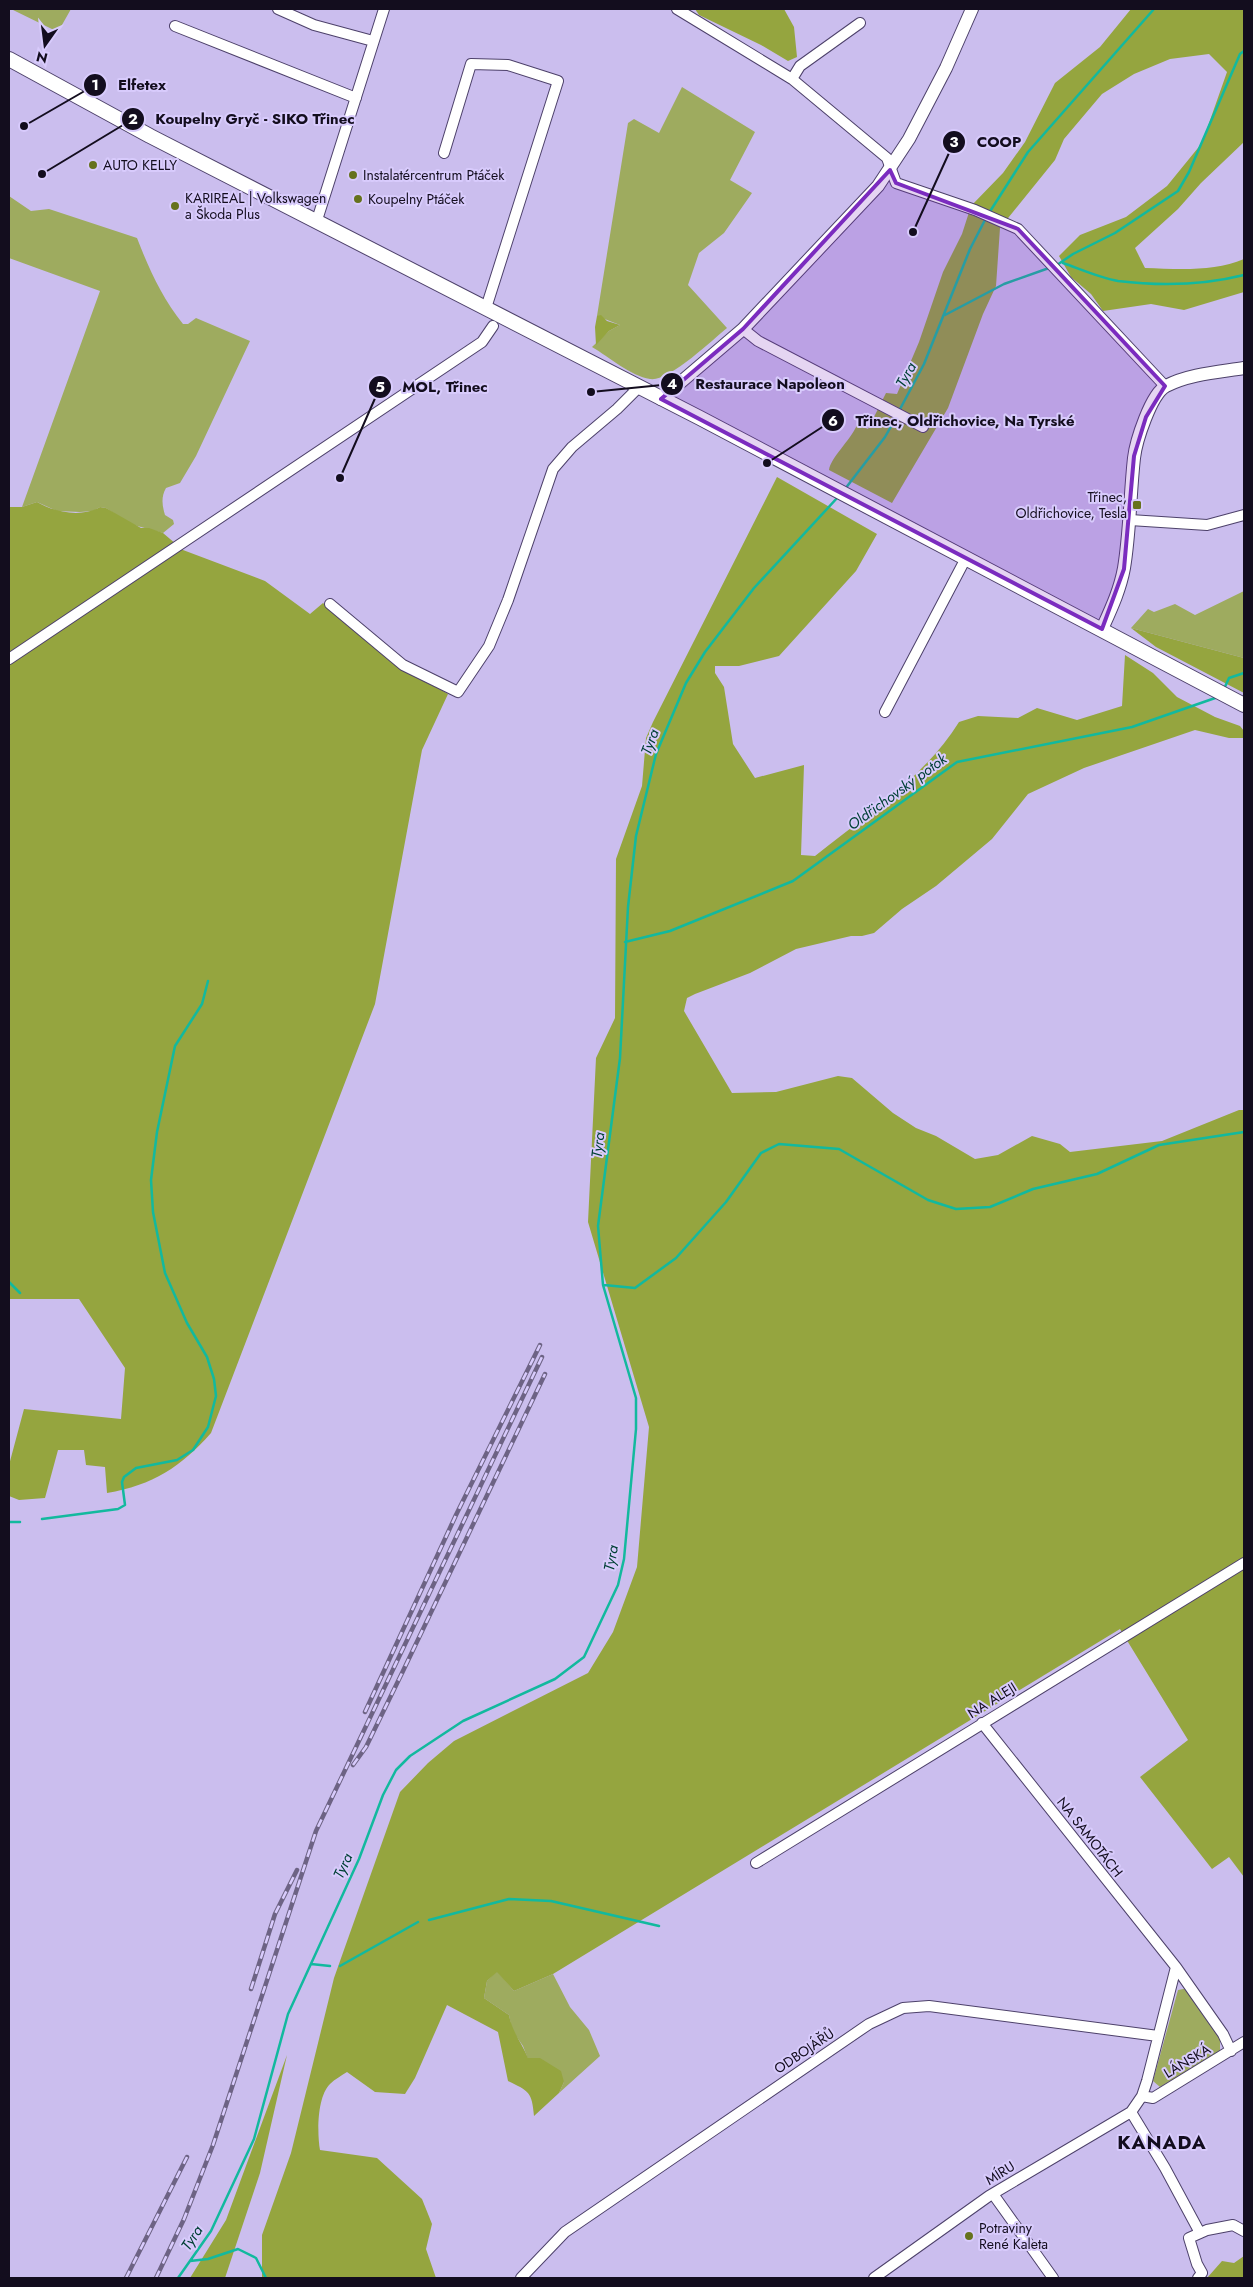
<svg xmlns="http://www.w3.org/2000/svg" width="1253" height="2287" viewBox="0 0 1253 2287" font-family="Jost,sans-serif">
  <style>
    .green { fill: #9eab5f }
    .forest { fill: #95a53f }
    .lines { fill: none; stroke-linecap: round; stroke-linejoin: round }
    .stream { stroke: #12b99e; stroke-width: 2.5 }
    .minor-casing { stroke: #4d416a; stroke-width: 12 }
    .tertiary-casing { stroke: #4d416a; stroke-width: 14 }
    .secondary-casing { stroke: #4d416a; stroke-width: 16 }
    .minor { stroke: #fff; stroke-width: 10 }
    .tertiary { stroke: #fff; stroke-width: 12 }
    .secondary { stroke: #fff; stroke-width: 14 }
    .rail-casing { stroke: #6d6384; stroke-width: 4.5 }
    .rail { stroke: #d8cbfc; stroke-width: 2.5; stroke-dasharray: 8; stroke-linecap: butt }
    .marked { fill: #7b2cbf; fill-opacity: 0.2; stroke: #7b2cbf; stroke-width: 4; stroke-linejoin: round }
    .poi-dot { fill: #66721d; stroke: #d8cbfc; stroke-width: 2 }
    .labels { text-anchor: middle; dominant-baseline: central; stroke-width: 4; stroke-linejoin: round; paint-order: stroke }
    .poi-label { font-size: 14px; fill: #130d1e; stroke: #d8cbfc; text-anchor: start }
    .street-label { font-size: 14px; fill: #130d1e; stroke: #d8cbfc }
    .water-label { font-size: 15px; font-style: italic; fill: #004035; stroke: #d8cbfc }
    .district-label { font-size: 19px; font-weight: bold; letter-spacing: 1px; fill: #130d1e; stroke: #d8cbfc }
    .leader { fill: none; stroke: #130d1e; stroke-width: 2 }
    .callout-dot { fill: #130d1e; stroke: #d8cbfc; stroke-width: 2 }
    .mark-label { font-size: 15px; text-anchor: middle; font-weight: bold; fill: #fff }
    .callout-label { font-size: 15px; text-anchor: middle; font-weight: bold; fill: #130d1e; stroke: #d8cbfc; stroke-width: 4; stroke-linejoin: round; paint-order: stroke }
  </style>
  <rect width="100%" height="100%" fill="#cbbeee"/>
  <path class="green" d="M11 9H71L58 32Z
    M682 87 755 132 730 180 752 193 724 233 699 253 688 285 727 328C712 340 669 382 650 379 631 376 609 357 592 347L609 331 620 325 597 316 628 123 634 119 659 133Z
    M9 196 31 211 49 209 137 238C149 269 162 298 183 324H188L196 318 250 341 196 456 180 483 166 488C161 497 162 505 165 515L173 520 174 524 163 533 130 524 106 508 100 507 93 511 80 512 57 511 37 502 22 507 100 291 9 258Z
    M1244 591V658L1131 628 1148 609 1154 612 1175 604 1195 615Z
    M497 1971 514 1991 553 1974 570 2007 589 2030 600 2056 559 2093 564 2082 528 2059 523 2046 512 2030 509 2015 484 1998 487 1981Z
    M1188 1988 1220 2035V2052L1160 2087 1153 2081 1178 1990Z"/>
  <path class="forest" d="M695 9H784L794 27 797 57 788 61 761 45 699 15Z
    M1131 9H1244V142L1201 183 1178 209 1135 248 1145 268C1178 269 1214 272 1244 259V292L1184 310 1151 304 1103 311 1091 294 1071 277 1059 256 1080 235 1126 217 1167 186 1202 143 1227 72 1209 54 1170 59 1134 74 1102 94 1064 139 1055 160 1000 228 996 286 983 314 948 408 892 503 829 470C831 457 850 441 857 425L868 429 886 393 897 394 919 342 943 272 962 234 971 206 1003 173 1025 142 1055 83 1100 47Z
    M601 315 607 321 620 325 609 331 596 345 595 327 597 316Z
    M777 477 877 534 856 571 779 656 739 666H715V673L724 687 733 744 755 778 804 765 801 855 815 856C866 815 924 778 959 722L978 716 1018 718 1037 708 1077 720 1122 706 1125 655 1153 673 1177 697 1215 717 1240 726 1244 731V738H1229L1195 730 1084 768 1028 794 992 839 936 886 902 909 874 933 862 936H851L796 949 750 973 695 994 687 998 684 1011 732 1093 776 1092 838 1076 852 1078 893 1113 916 1128 936 1136 975 1159 998 1155 1032 1136 1060 1144 1070 1152 1162 1141 1239 1110H1244V1877L1229 1857 1212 1869 1140 1777 1188 1740 1120 1629 553 1974 514 1991 497 1972 487 1981 484 1998 509 2015C512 2032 522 2043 528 2058H540L561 2071 564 2082 559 2093 534 2116C532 2092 529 2091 508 2081L498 2032 447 2005 415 2078 405 2094 375 2092 347 2072C341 2076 335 2079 330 2084 317 2097 317 2133 320 2150L377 2158 422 2199 432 2224 426 2249 436 2278H262V2235L291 2153 334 1978 400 1792 428 1763 454 1741 588 1673 613 1632 637 1567 649 1427 588 1222 596 1058 615 1018 616 859 642 786 646 738 653 722Z
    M37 502C54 512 81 518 100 507L106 508 141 528H149L163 533 183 550 265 581 310 614 323 603 393 662 448 694 422 750 375 1004 211 1433C181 1467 153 1485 107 1493L105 1467 86 1465 84 1450H58L45 1498 19 1500 9 1496V1465L24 1409 121 1419 125 1368 79 1299H9V507H22Z
    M1131 628 1244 658V693L1156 647Z
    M287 2055 260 2173 225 2278H190L226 2220Z
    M1244 2256V2278H1207L1222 2261 1234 2263Z"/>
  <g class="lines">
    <path class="stream" d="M989 213 1028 152 1154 9
      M1063 263C1080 269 1100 278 1118 281 1159 286 1204 285 1244 275
      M1057 265 1073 254 1115 233 1178 191 1189 172 1240 54 1244 51
      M945 315 1004 284 1049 268
      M899 411 924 364 970 249 986 218
      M845 489 885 437 897 416
      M1224 689 1229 678 1244 673
      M625 942 670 931 793 881 957 762 1132 727 1218 697
      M9 1282 20 1293
      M604 1285 635 1288 676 1258 726 1202 761 1153 779 1144 839 1149 928 1200 956 1209 990 1207 1033 1189 1097 1174 1159 1145 1244 1132
      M42 1519 118 1509 125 1505 122 1482 124 1477 136 1468 177 1460 193 1450 208 1427 216 1396 214 1379 207 1357 187 1323 165 1273 153 1212 151 1180 157 1132 175 1046 202 1004 208 981
      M9 1522H20
      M429 1920 509 1899 551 1901 659 1926
      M311 1964 330 1966
      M340 1966 418 1922
      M190 2261 208 2259 238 2249 256 2258 266 2278
      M178 2278 211 2231 254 2139 288 2014 359 1859 383 1795 396 1770 410 1756 463 1721 555 1679 584 1657 618 1585 624 1559 636 1429V1398L603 1285 598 1226 620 1058 628 907 636 836 656 754 686 683 705 652 754 588 838 497"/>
    <g class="minor-casing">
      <path id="minor" d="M278 9 314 25 373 41
        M677 9 792 79 887 158 896 183 975 210 1018 229 1165 386
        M175 26 356 98
        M792 79 800 66 860 23
        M444 153 471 64 508 65 558 81 486 308
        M317 220 384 9
        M743 329 758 341 923 427
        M1130 520 1207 525 1244 515
        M330 604 403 665 458 692 489 646 508 600 553 469 572 447 617 409 639 387
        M9 659 482 342 493 326
        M885 712 966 558
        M982 1723 1176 1967 1223 2034 1231 2051
        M756 1863 1244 1563
        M1142 2096 1153 2098 1244 2042
        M1131 2112 1165 2168 1200 2233
        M993 2194 1053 2278
        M521 2278 565 2232 869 2024 903 2008 929 2006 1158 2036
        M874 2278 989 2196 1131 2112 1142 2096 1147 2081 1176 1967
        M1198 2278 1202 2273 1197 2264 1189 2238 1207 2230 1233 2225 1244 2231"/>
    </g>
    <g class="tertiary-casing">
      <path id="tertiary" d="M661 399 743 329 878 186 909 139 946 68 972 9
        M1102 629C1111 609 1120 590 1124 568 1130 532 1130 494 1134 458 1136 441 1151 394 1166 386 1189 374 1219 372 1244 368"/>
    </g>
    <g class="secondary-casing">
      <path id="secondary" d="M9 59 150 136 700 418 1244 705"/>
    </g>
    <use href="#minor" class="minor"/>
    <use href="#tertiary" class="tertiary"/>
    <use href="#secondary" class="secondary"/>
    <g class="rail-casing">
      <path id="rail" d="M365 1712 456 1515 540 1345
        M353 1765 366 1747 403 1671 545 1374
        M251 1989 275 1914 297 1870
        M126 2278 187 2157
        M156 2278 184 2219 213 2145 316 1831 542 1357"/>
    </g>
    <use href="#rail" class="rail"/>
  </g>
  <path class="marked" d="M890 170 896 183 1018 229 1165 386 1146 417 1134 456 1124 569 1102 629 661 399 743 329Z"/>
  <g class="poi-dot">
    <circle cx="93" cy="165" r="5"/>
    <circle cx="353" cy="175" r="5"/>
    <circle cx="358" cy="199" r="5"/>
    <circle cx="175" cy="206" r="5"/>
    <rect x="1132" y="500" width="10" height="10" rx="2.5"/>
    <circle cx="969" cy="2236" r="5"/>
  </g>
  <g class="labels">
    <g class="poi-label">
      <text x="103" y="165">AUTO KELLY</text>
      <text x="363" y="175">Instalatércentrum Ptáček</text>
      <text x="185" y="198">KARIREAL | Volkswagen<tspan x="185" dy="16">a Škoda Plus</tspan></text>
      <text x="368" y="199">Koupelny Ptáček</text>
      <text x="1127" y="497" text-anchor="end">Třinec,<tspan x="1127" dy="16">Oldřichovice, Tesla</tspan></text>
      <text x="979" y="2228">Potraviny<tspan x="979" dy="16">René Kaleta</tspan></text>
    </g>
    <g class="street-label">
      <text transform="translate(992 1700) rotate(-32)">NA ALEJI</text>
      <text transform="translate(1090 1837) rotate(52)">NA SAMOTÁCH</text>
      <text transform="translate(804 2051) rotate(-34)">ODBOJÁŘŮ</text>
      <text transform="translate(1187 2061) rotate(-31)">LÁNSKÁ</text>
      <text transform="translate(1000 2173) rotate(-32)">MÍRU</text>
    </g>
    <g class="water-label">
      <text transform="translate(906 375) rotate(-62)">Tyra</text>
      <text transform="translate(650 742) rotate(-70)">Tyra</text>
      <text transform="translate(897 792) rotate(-36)">Oldřichovský potok</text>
      <text transform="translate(598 1145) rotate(-83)">Tyra</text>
      <text transform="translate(611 1558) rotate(-80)">Tyra</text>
      <text transform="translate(343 1866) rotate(-66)">Tyra</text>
      <text transform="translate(192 2238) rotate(-57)">Tyra</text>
    </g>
    <g class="district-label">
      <text x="1162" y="2142">KANADA</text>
    </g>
  </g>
  <path class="leader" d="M24 126L95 85M42 174L133 119M913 232L954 142M591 392L672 384M340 478L380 387M767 463L833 420"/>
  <g class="callout-dot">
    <circle cx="24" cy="126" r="5"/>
    <circle cx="42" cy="174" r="5"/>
    <circle cx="913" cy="232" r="5"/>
    <circle cx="591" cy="392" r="5"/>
    <circle cx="340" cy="478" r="5"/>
    <circle cx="767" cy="463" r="5"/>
    <circle cx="95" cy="85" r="12"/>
    <circle cx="133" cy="119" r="12"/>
    <circle cx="954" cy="142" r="12"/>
    <circle cx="672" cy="384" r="12"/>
    <circle cx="380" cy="387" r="12"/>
    <circle cx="833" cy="420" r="12"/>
  </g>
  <g class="mark-label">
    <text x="95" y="90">1</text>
    <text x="133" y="124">2</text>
    <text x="954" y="147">3</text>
    <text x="672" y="389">4</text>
    <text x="380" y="392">5</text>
    <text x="833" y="426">6</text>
  </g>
  <g class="callout-label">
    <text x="142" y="90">Elfetex</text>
    <text x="255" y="124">Koupelny Gryč - SIKO Třinec</text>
    <text x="999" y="147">COOP</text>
    <text x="770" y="389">Restaurace Napoleon</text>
    <text x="445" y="392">MOL, Třinec</text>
    <text x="965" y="426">Třinec, Oldřichovice, Na Tyrské</text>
  </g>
  <rect width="1253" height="2287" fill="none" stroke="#130d1e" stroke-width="20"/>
  <g transform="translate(45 45) rotate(194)" stroke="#d8cbfc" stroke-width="4" paint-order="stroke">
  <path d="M0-4L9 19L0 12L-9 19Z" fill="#130d1e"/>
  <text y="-8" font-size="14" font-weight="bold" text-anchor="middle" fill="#130d1e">N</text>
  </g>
</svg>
